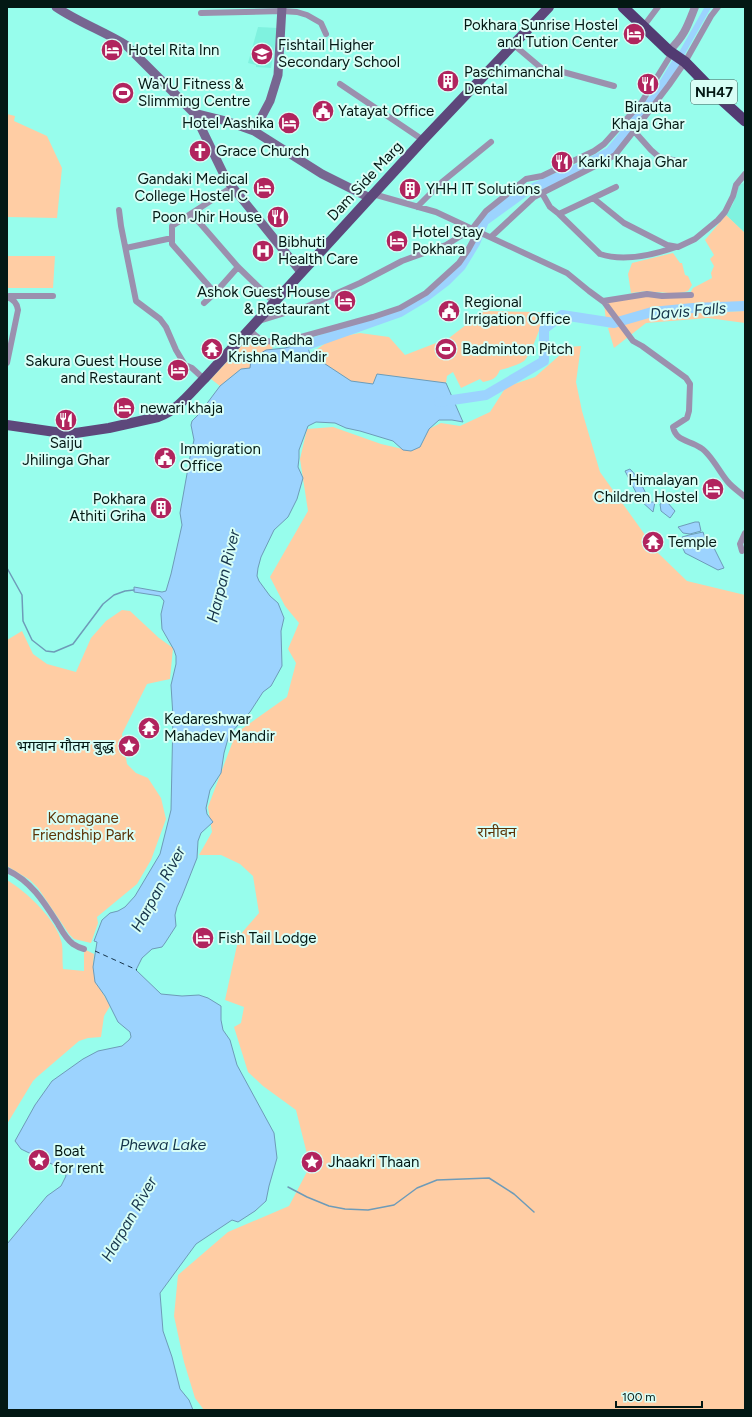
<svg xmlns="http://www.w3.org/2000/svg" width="752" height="1417" viewBox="0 0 752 1417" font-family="Figtree,'Noto Sans Devanagari',sans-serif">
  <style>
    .built { fill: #7ff2df }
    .green { fill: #ffcda4 }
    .water { fill: #9cd3fe; stroke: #6e9bb8 }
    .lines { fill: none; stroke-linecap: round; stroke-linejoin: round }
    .stream { stroke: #6e9bb8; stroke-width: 1.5 }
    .canal { stroke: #9cd3fe; stroke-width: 6 }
    .river { stroke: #9cd3fe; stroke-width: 10 }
    .ferry { stroke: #16344a; stroke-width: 1; stroke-dasharray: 5 4; stroke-linecap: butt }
    .minor { stroke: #9b90ae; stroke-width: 6 }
    .tertiary { stroke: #9b90ae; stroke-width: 8 }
    .secondary { stroke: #776691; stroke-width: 9 }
    .primary { stroke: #5d487b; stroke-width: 10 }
    .trunk { stroke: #523b72; stroke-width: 11 }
    .labels { text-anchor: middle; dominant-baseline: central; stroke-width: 4; stroke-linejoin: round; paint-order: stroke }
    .shield { fill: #d8fef6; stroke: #435d58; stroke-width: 1 }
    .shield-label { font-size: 14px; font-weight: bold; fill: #031814 }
    .poi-label { font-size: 15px; fill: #031814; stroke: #d8fef6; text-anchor: start }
    .street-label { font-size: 15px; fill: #031814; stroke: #d8fef6 }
    .park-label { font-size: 15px; fill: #5c3306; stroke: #d8fef6 }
    .water-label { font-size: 16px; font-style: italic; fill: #16344a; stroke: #d8fef6 }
  </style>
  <rect width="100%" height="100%" fill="#97fdec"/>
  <path class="built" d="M258 27 278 28 271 68 256 67V65L248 63Z
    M744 183 745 184V233L726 215 733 204 739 185Z"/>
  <path class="green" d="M7 114 15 116 14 121 47 136 62 168 57 218 7 217Z
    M726 215 745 233V301L716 305 657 310 614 322 606 321 604 303 646 296 688 297 693 288 712 278 711 273 714 266 710 259 714 255 705 240Z
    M673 253 680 263H682L685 275 688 276 692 285 688 291C676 295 665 292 653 292 646 291 638 292 631 293L628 274 632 263Z
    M7 256H55L53 288H7Z
    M695 310 717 312 745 311V323L708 318 646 323 614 348 608 328 651 313Z
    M484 311 539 312 544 318C540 327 531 355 524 361 518 365 508 368 500 370 496 379 492 380 483 382L480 379 461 388 453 372 447 376 446 383 377 374 373 384 351 381 310 354 333 338 360 333 389 337 405 355 449 338Z
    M248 339 273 344 272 350H266L250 368 241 369 220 386 211 379Z
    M581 346 576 382 582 411 600 472 658 553 687 581 745 595V1410H204L195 1398 184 1362 174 1316 178 1275 228 1232 289 1206 310 1166 296 1110 263 1086 248 1072 234 1027 241 1023 244 1007 225 1000 239 936 259 913 253 876 240 864 221 855H199L212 832 208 807 236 733 287 697 296 663 288 649 299 623 285 606 270 577 308 511 300 459 307 429 333 427 381 444 411 451 420 447 429 429 441 423 460 426 490 412 506 387 535 377 569 347Z
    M122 610 130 611 159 638 173 648 170 679 147 684 122 734 127 764 136 773 148 778 161 798 166 819 151 860 137 884 97 917 98 923 91 943 74 939 69 934 38 888 30 880 7 866V640L22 631 33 654 47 664 76 672 91 638 106 621Z
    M7 880C27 892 57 920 62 944 63 952 62 961 63 969L84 971V949L94 954C91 981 98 983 110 1006L104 1016 101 1037 88 1038 79 1041 37 1077 33 1081 7 1124Z"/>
  <path class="water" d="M306 342 310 354 351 381 373 384 377 374 446 383 463 422 452 420H439L429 429 420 447 411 451 403 450 393 441 360 431 346 428 335 423 316 422 308 426 299 450V458L298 467 303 478 297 499 288 517 274 530 261 557 258 568 257 576 259 581 270 596 278 603 284 618 281 631 282 666 271 686 263 692 250 712 229 735 224 753 221 773 210 790 206 808 207 814 213 822 201 833 198 841 197 858 182 896 177 907 175 915 176 926 165 943 162 947 152 949 142 958 136 970 161 994 182 996 199 995 208 998 221 1006V1020L223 1030 230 1040 237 1065 274 1133 277 1158 269 1186 266 1201 255 1211 238 1222 232 1220 196 1244 160 1293 163 1331 172 1357 180 1389 189 1400 193 1410H7V1244L47 1196 61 1186 66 1176 65 1172 60 1168 21 1149 15 1141 35 1105 52 1081 83 1059 98 1051 122 1046 129 1040 131 1037 130 1032 118 1022 105 996 95 982 93 967 97 942 94 941 102 920 110 913 118 911 125 907 135 896 160 854 171 810 173 717 171 685 176 664V656L174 650 162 629 161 614 164 601 160 596 134 592V587L162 592 166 591 171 574 182 525 180 513 190 457 194 440 191 425 192 421 199 414 220 386 241 369 250 368 251 359 266 350 285 348Z
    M630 469C640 479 644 490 650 502H655L653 512 640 500 625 471Z
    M667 502 675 511 670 518 661 511 660 504Z
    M695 522H699L701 531 690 534 683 533 678 527Z
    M703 532 706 541 714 548 724 568 718 570 685 553 681 544 682 537 689 535Z"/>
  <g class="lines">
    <path class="stream" d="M7 568 22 595 23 621 32 640 46 651 54 652 73 644 103 604 114 595 125 591 134 590
      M288 1187 307 1197 329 1206 345 1209 368 1210 394 1205 417 1188 437 1180 489 1178 514 1194 534 1212"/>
    <path class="canal" d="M682 53 708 7"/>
    <path class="river" d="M307 345 400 312 425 297 446 281 461 266 475 243 484 221 524 192 584 166 610 152 657 95 677 62
      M439 402 486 395 544 361V329L562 315 614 323 652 312 693 308 745 306"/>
    <path class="ferry" d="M95 951 137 970"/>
    <path class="minor" d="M201 13 282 11 297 12 307 15 321 23 326 34
      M643 27 658 7
      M514 45 546 72H563L614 86
      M340 84 423 140
      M634 131 651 150 659 157 677 161
      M542 193 550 207 559 214 593 198 624 223 667 245 678 247 695 239 718 220 725 212 733 196 736 185 745 174
      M373 194 436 212 567 273 589 291 604 302 633 341 642 346 686 378 690 384 689 411 687 418 673 427C676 442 690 440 701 448 711 454 720 473 728 482 733 488 740 492 745 497
      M593 198 616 187
      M417 207 442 182 491 142
      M119 210 121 226 136 301 160 319 166 327 176 350 185 365 192 368 204 379
      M192 214 238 267 274 302
      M559 214 600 254C624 262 653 255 676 247
      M491 237 534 197 603 162 615 155 634 131 669 85 685 62 711 16 718 7
      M126 248 172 238
      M215 293 172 244V226L232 187
      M9 296H53
      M7 297C14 299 17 303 18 310L7 363
      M603 301 647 294 662 296 691 295
      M204 303 215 293 238 267
      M259 321 308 306 360 283 402 261 446 245 472 229 486 211 526 179 542 176 594 151 604 144 641 103 672 53
      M249 329C260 342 266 342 283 342L373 317 400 308 426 293 459 263 468 250 474 239 472 229
      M742 551 740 544 745 533
      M7 870C31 881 44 902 58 924 62 931 66 939 73 944 76 946 80 948 84 949"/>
    <path class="tertiary" d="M669 51C685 35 687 27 695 7"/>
    <path class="secondary" d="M56 7C78 22 103 31 126 45L194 113 226 179 301 272
      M194 113 226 121 254 131 322 174 370 198
      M254 131 270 101 278 75 282 7"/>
    <path class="primary" d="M7 425 69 434 109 428 158 417C178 410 190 393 204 379L423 140 549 7"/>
    <path class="trunk" d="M623 7 669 51 685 62 723 101 745 121"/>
  </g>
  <defs>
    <g id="hotel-disc" transform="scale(1.15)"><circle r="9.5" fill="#b1245e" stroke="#d8fef6"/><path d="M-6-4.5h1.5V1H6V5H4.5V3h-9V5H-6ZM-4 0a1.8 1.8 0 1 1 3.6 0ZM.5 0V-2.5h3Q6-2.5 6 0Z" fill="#fff"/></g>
    <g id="school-disc" transform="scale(1.15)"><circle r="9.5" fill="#b1245e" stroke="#d8fef6"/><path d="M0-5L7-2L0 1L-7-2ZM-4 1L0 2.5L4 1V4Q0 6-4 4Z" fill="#fff"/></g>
    <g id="building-disc" transform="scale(1.15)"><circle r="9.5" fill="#b1245e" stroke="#d8fef6"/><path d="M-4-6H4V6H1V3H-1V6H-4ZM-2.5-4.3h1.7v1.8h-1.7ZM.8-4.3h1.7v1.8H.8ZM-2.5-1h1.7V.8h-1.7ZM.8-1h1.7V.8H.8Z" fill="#fff"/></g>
    <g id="restaurant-disc" transform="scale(1.15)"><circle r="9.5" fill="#b1245e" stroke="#d8fef6"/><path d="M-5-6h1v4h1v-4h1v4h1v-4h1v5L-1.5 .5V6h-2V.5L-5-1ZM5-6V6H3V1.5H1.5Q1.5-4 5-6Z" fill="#fff"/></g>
    <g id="stadium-disc" transform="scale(1.15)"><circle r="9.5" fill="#b1245e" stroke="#d8fef6"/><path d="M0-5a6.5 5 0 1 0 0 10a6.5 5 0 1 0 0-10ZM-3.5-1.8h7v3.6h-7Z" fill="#fff"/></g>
    <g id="civic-disc" transform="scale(1.15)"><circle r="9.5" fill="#b1245e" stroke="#d8fef6"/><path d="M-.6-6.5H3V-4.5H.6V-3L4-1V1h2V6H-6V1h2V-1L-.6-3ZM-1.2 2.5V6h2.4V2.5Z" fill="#fff"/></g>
    <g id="church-disc" transform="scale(1.15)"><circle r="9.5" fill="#b1245e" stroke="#d8fef6"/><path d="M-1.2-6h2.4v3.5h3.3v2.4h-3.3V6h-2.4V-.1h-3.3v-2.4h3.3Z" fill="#fff"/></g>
    <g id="hospital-disc" transform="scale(1.15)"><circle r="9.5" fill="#b1245e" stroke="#d8fef6"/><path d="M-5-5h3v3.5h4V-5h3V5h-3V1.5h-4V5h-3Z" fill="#fff"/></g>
    <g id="temple-disc" transform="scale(1.15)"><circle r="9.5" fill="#b1245e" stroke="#d8fef6"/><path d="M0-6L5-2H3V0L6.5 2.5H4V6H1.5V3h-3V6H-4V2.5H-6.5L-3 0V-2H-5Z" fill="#fff"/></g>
    <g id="sight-disc" transform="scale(1.15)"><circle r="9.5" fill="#b1245e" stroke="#d8fef6"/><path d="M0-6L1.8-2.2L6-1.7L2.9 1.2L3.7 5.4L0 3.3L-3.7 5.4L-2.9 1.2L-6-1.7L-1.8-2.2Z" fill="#fff"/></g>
  </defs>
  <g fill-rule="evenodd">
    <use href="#hotel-disc" x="634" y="34"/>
    <use href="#hotel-disc" x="112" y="50"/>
    <use href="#school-disc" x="262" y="54"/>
    <use href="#building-disc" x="448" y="81"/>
    <use href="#restaurant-disc" x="648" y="84"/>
    <use href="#stadium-disc" x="123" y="93"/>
    <use href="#civic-disc" x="323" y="111"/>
    <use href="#hotel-disc" x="289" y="123"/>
    <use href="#church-disc" x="200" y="151"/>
    <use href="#restaurant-disc" x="562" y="162"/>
    <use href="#hotel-disc" x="264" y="188"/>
    <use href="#building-disc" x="410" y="189"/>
    <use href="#restaurant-disc" x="278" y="217"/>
    <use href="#hotel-disc" x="397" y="241"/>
    <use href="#hospital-disc" x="263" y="251"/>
    <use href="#hotel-disc" x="345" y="301"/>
    <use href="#civic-disc" x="449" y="311"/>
    <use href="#temple-disc" x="212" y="349"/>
    <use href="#stadium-disc" x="446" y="349"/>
    <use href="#hotel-disc" x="178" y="370"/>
    <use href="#hotel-disc" x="124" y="408"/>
    <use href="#restaurant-disc" x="66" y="420"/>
    <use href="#civic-disc" x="165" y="458"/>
    <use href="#hotel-disc" x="713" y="489"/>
    <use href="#building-disc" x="161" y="508"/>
    <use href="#temple-disc" x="653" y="542"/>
    <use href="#temple-disc" x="149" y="728"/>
    <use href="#sight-disc" x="129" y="746"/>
    <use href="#hotel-disc" x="203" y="938"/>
    <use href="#sight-disc" x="39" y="1160"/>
    <use href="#sight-disc" x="312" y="1162"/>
  </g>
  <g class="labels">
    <rect class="shield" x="691" y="80" width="46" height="24" rx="3"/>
    <g class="shield-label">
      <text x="714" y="92">NH47</text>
    </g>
    <g class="poi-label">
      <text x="618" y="25" text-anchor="end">Pokhara Sunrise Hostel<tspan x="618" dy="17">and Tution Center</tspan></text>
      <text x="278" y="45">Fishtail Higher<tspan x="278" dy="17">Secondary School</tspan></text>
      <text x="128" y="50">Hotel Rita Inn</text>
      <text x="464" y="72">Paschimanchal<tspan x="464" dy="17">Dental</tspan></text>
      <text x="138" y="84">WaYU Fitness &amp;<tspan x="138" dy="17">Slimming Centre</tspan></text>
      <text x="648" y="107" text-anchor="middle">Birauta<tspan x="648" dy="17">Khaja Ghar</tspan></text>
      <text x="338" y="111">Yatayat Office</text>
      <text x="274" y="123" text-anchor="end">Hotel Aashika</text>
      <text x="216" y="151">Grace Church</text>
      <text x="578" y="162">Karki Khaja Ghar</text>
      <text x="248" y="179" text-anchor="end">Gandaki Medical<tspan x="248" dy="17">College Hostel C</tspan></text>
      <text x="426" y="189">YHH IT Solutions</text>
      <text x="262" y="217" text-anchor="end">Poon Jhir House</text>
      <text x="412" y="232">Hotel Stay<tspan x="412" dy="17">Pokhara</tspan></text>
      <text x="278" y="242">Bibhuti<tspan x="278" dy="17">Health Care</tspan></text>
      <text x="330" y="292" text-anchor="end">Ashok Guest House<tspan x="330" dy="17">&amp; Restaurant</tspan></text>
      <text x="464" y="302">Regional<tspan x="464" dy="17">Irrigation Office</tspan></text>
      <text x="228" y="340">Shree Radha<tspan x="228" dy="17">Krishna Mandir</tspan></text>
      <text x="462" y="349">Badminton Pitch</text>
      <text x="162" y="361" text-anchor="end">Sakura Guest House<tspan x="162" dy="17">and Restaurant</tspan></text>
      <text x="140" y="408">newari khaja</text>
      <text x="66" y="443" text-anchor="middle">Saiju<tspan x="66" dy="17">Jhilinga Ghar</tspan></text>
      <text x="180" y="449">Immigration<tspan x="180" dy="17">Office</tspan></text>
      <text x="698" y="480" text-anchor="end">Himalayan<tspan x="698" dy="17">Children Hostel</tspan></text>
      <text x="146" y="499" text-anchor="end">Pokhara<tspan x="146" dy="17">Athiti Griha</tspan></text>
      <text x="668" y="542">Temple</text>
      <text x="164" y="719">Kedareshwar<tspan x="164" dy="17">Mahadev Mandir</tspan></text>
      <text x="114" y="746" text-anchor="end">भगवान गौतम बुद्ध</text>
      <text x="218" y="938">Fish Tail Lodge</text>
      <text x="54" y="1151">Boat<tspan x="54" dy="17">for rent</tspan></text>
      <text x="328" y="1162">Jhaakri Thaan</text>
    </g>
    <g class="street-label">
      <text transform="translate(365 181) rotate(-47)">Dam Side Marg</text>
    </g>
    <g class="park-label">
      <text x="83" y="818">Komagane<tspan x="83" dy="17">Friendship Park</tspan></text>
      <text x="497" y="832">रानीवन</text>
    </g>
    <g class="water-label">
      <text transform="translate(688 311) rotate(-5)">Davis Falls</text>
      <text transform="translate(223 576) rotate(-76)">Harpan River</text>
      <text transform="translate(158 889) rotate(-61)">Harpan River</text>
      <text x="163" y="1144">Phewa Lake</text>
      <text transform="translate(129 1219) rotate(-60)">Harpan River</text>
    </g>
  </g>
  <rect width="752" height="1417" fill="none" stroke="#031814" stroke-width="16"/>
  <path d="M616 1401v6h86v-6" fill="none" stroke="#031814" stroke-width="2"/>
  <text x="622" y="1401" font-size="12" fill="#031814" stroke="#d8fef6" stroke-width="3" paint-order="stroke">100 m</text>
</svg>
